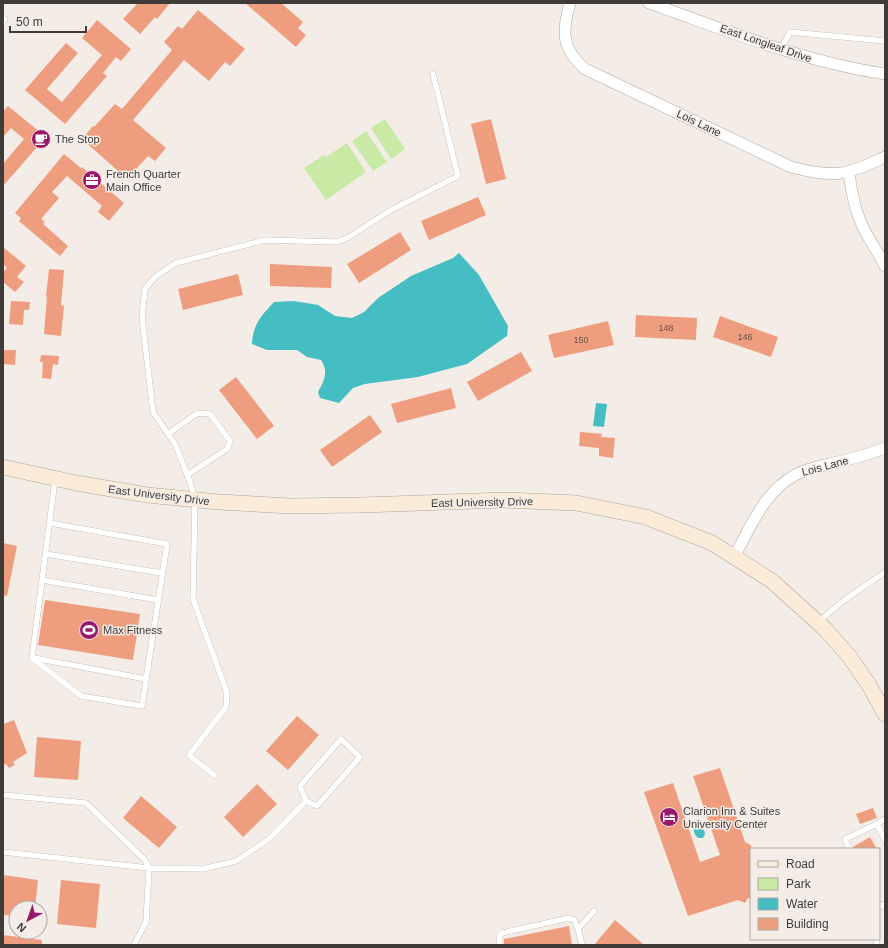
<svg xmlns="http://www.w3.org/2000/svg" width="888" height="948" viewBox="0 0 888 948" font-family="Arial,sans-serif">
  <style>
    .green { fill: #c8eaa4 }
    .water { fill: #44bdc3 }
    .building { fill: #ee9d7f }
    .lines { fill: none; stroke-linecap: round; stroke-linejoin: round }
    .lane-casing { stroke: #aba59f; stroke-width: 6 }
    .street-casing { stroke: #aba59f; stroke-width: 12 }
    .secondary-casing { stroke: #aba59f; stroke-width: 16 }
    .lane { stroke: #fff; stroke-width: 5.5 }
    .street { stroke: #fff; stroke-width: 11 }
    .secondary { stroke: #fbecda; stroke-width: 15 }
    .labels { text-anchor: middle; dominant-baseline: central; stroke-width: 3; stroke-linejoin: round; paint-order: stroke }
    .number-label { font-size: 9px; fill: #6a544a }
    .street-label { font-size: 11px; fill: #3e3b39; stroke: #f4ede7 }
    .poi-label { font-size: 11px; fill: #3e3b39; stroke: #f4ede7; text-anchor: start }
  </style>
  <rect width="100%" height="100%" fill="#f4ede7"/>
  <path class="green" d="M385 119 405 149 391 159 371 128Z
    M366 131 387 162 373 171 352 141Z
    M347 143 366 172 326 200 304 168 324 155 337 174 326 157Z"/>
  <path class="water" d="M459 253 479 275 508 326 507 336 467 364 418 377 365 384 353 388 339 403 320 398 318 392C324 381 329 372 321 360L307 357 297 350H267L252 344C253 324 261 316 274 302L294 301 318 305 335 316 352 318 364 312 378 298 411 276 453 258Z
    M596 403 607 404 604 427 593 426Z
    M696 820H698L702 822 701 829 704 830 705 834 703 838H698C693 834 692 826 696 820Z"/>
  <path class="building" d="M138 3H170L157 19 155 17 140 34 123 19Z
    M245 3H281L303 22 298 28 306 35 296 47Z
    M198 10 245 49 230 66 225 62 209 81 184 60 133 120 166 148 155 161 148 156 127 179 82 139 93 126 94 127 115 104 122 109 172 50 164 42 178 26 182 29Z
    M97 20 131 49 121 61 116 57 103 73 107 76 65 124 25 90 66 43 78 53 47 89 62 102 102 55 82 38Z
    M8 106 46 137 3 186V164L24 139 11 128 3 137V112Z
    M491 119 506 179 486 184 471 124Z
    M64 154 81 168 82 167 124 203 109 221 98 212 102 206 67 176 52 192 59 198 41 219 45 222 43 224 68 246 60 256 19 221 21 218 15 213Z
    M478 197 486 215 429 240 421 221Z
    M400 232 411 250 359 283 347 264Z
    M3 247 26 266 17 277 24 282 15 292 3 282V272L7 268 3 264Z
    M270 264 332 267 331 288 270 286Z
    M49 269 64 270 61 305 64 306 61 336 44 334 47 297 46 296Z
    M238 274 243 295 183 310 178 289Z
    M11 301 30 302 29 310H24L23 325 9 324Z
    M636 315 697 318 696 340 635 337Z
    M720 316 778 337 771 357 713 337Z
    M608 321 614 345 554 358 548 335Z
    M3 350H16L15 365 3 364Z
    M521 352 532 371 478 401 467 382Z
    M41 355 59 356 58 365 53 364 51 379 42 378 43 362H40Z
    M236 377 274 426 257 439 219 390Z
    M451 388 456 408 397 423 391 404Z
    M370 415 382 432 332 467 320 450Z
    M580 432 602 434 601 437 615 438 613 458 599 456V448L579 446Z
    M3 543 17 546 7 596 3 595Z
    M45 600 140 614 133 660 38 645Z
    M297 716 319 735 288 770 266 751Z
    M14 720 27 753 13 762 15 765 9 768 6 764 3 765V724Z
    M37 737 81 741 78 780 34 777Z
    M720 768 745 842 751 845V899L748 898 745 903 738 900 688 916 644 792 673 783 700 862 720 855 693 776Z
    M257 784 277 804 243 837 224 817Z
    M141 796 177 827 159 848 123 818Z
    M873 808 877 818 860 824 856 814Z
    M870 837 877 849H853V847Z
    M3 875 38 880 35 908H16V916L3 915Z
    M61 880 100 884 96 928 57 924Z
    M615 920 644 945H594Z
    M569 926 572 945H504V939Z
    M3 935 42 940V945H3Z"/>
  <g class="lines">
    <g class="lane-casing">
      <path id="lane" d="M3 22 5 19
        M781 49 790 32 885 41
        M168 434 196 414 201 413 210 414 230 441 227 449 187 475
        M46 554 162 573
        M42 580 158 600
        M818 622 843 601 885 572
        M32 658 81 696 142 706 167 544 50 523
        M32 658 55 480
        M34 658 146 679
        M341 739 360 757 317 806 306 801 300 786Z
        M214 775 189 755 226 707 227 693 193 599 195 499 189 479 175 444 153 412 142 317 145 289 156 276 176 263 265 240 337 242 349 237 391 210 458 176 433 74
        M3 795 86 803 145 860 149 868 146 922 134 945
        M877 824 885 819
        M849 849 845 839 877 824 885 840
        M3 852 149 868 203 869 236 861 269 839 306 801
        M879 907 885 904
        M876 939 877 945
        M500 945 499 937 502 933 569 918 574 920 578 929
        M582 945 578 929 594 911"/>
    </g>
    <g class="street-casing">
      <path id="street" d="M570 3C562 31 561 48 585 69L791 167C807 171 824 175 841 173 856 171 871 163 885 157
        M649 3C726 30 803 62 885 74
        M849 171C851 192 855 212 865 231 871 243 879 254 885 266
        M734 557C750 528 764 492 795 475 805 469 818 467 829 464 848 460 867 455 885 448"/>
    </g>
    <g class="secondary-casing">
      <path id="secondary" d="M3 467 76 483 147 495 219 502 291 506 362 505 505 500 576 503 646 517 712 543 772 581 825 629 849 656 869 685 885 714"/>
    </g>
    <use href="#lane" class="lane"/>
    <use href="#street" class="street"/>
    <use href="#secondary" class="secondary"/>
  </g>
  <defs>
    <g id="cafe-disc" transform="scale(1)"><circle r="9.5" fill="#9a166a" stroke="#f4ede7"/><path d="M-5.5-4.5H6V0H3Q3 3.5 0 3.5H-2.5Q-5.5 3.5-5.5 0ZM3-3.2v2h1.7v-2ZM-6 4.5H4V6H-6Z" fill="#fff"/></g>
    <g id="office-disc" transform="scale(1)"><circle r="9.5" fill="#9a166a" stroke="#f4ede7"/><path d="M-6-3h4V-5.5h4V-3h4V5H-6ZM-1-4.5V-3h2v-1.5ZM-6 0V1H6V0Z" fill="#fff"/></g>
    <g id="stadium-disc" transform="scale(1)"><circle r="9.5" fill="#9a166a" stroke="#f4ede7"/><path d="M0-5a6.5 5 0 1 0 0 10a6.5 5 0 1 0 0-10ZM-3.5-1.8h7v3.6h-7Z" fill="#fff"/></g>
    <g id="hotel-disc" transform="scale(1)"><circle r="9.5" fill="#9a166a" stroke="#f4ede7"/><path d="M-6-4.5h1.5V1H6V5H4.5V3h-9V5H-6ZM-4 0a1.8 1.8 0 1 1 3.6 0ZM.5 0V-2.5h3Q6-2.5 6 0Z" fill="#fff"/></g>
  </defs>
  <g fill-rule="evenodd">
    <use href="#cafe-disc" x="41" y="139"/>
    <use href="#office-disc" x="92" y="180"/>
    <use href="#stadium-disc" x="89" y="630"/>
    <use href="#hotel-disc" x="669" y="817"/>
  </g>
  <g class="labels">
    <g class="number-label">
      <text x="666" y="328">148</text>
      <text x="745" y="337">146</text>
      <text x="581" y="340">150</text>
    </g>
    <g class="street-label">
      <text transform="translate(766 43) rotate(19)">East Longleaf Drive</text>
      <text transform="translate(699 123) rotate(26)">Lois Lane</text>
      <text transform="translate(825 466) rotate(-15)">Lois Lane</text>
      <text transform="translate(159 495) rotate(7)">East University Drive</text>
      <text transform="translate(482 502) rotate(-1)">East University Drive</text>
    </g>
    <g class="poi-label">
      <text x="55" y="139">The Stop</text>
      <text x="106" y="174">French Quarter<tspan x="106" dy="13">Main Office</tspan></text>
      <text x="103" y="630">Max Fitness</text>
      <text x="683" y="811">Clarion Inn &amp; Suites<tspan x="683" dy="13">University Center</tspan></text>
    </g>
  </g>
  <rect width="888" height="948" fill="none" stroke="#3e3b39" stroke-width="8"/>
  <rect x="750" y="848" width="130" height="92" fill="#f4ede7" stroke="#aba6a1"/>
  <rect x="758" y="861" width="20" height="6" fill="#fbecda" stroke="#aba6a1"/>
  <text x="786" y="868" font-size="12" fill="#3e3b39">Road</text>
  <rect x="758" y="878" width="20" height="12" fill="#c8eaa4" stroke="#aba6a1"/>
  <text x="786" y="888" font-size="12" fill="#3e3b39">Park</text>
  <rect x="758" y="898" width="20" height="12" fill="#44bdc3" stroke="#aba6a1"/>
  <text x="786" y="908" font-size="12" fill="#3e3b39">Water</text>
  <rect x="758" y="918" width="20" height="12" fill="#ee9d7f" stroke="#aba6a1"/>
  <text x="786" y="928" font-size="12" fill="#3e3b39">Building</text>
  <g transform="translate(28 920) rotate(221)"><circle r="19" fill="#f4ede7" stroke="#aba6a1"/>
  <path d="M0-3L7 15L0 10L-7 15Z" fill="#9a166a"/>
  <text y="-6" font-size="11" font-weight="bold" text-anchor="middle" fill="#3e3b39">N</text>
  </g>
  <path d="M10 26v6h76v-6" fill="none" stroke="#3e3b39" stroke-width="2"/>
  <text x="16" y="26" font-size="12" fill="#3e3b39" stroke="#f4ede7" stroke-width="3" paint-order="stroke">50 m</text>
</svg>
